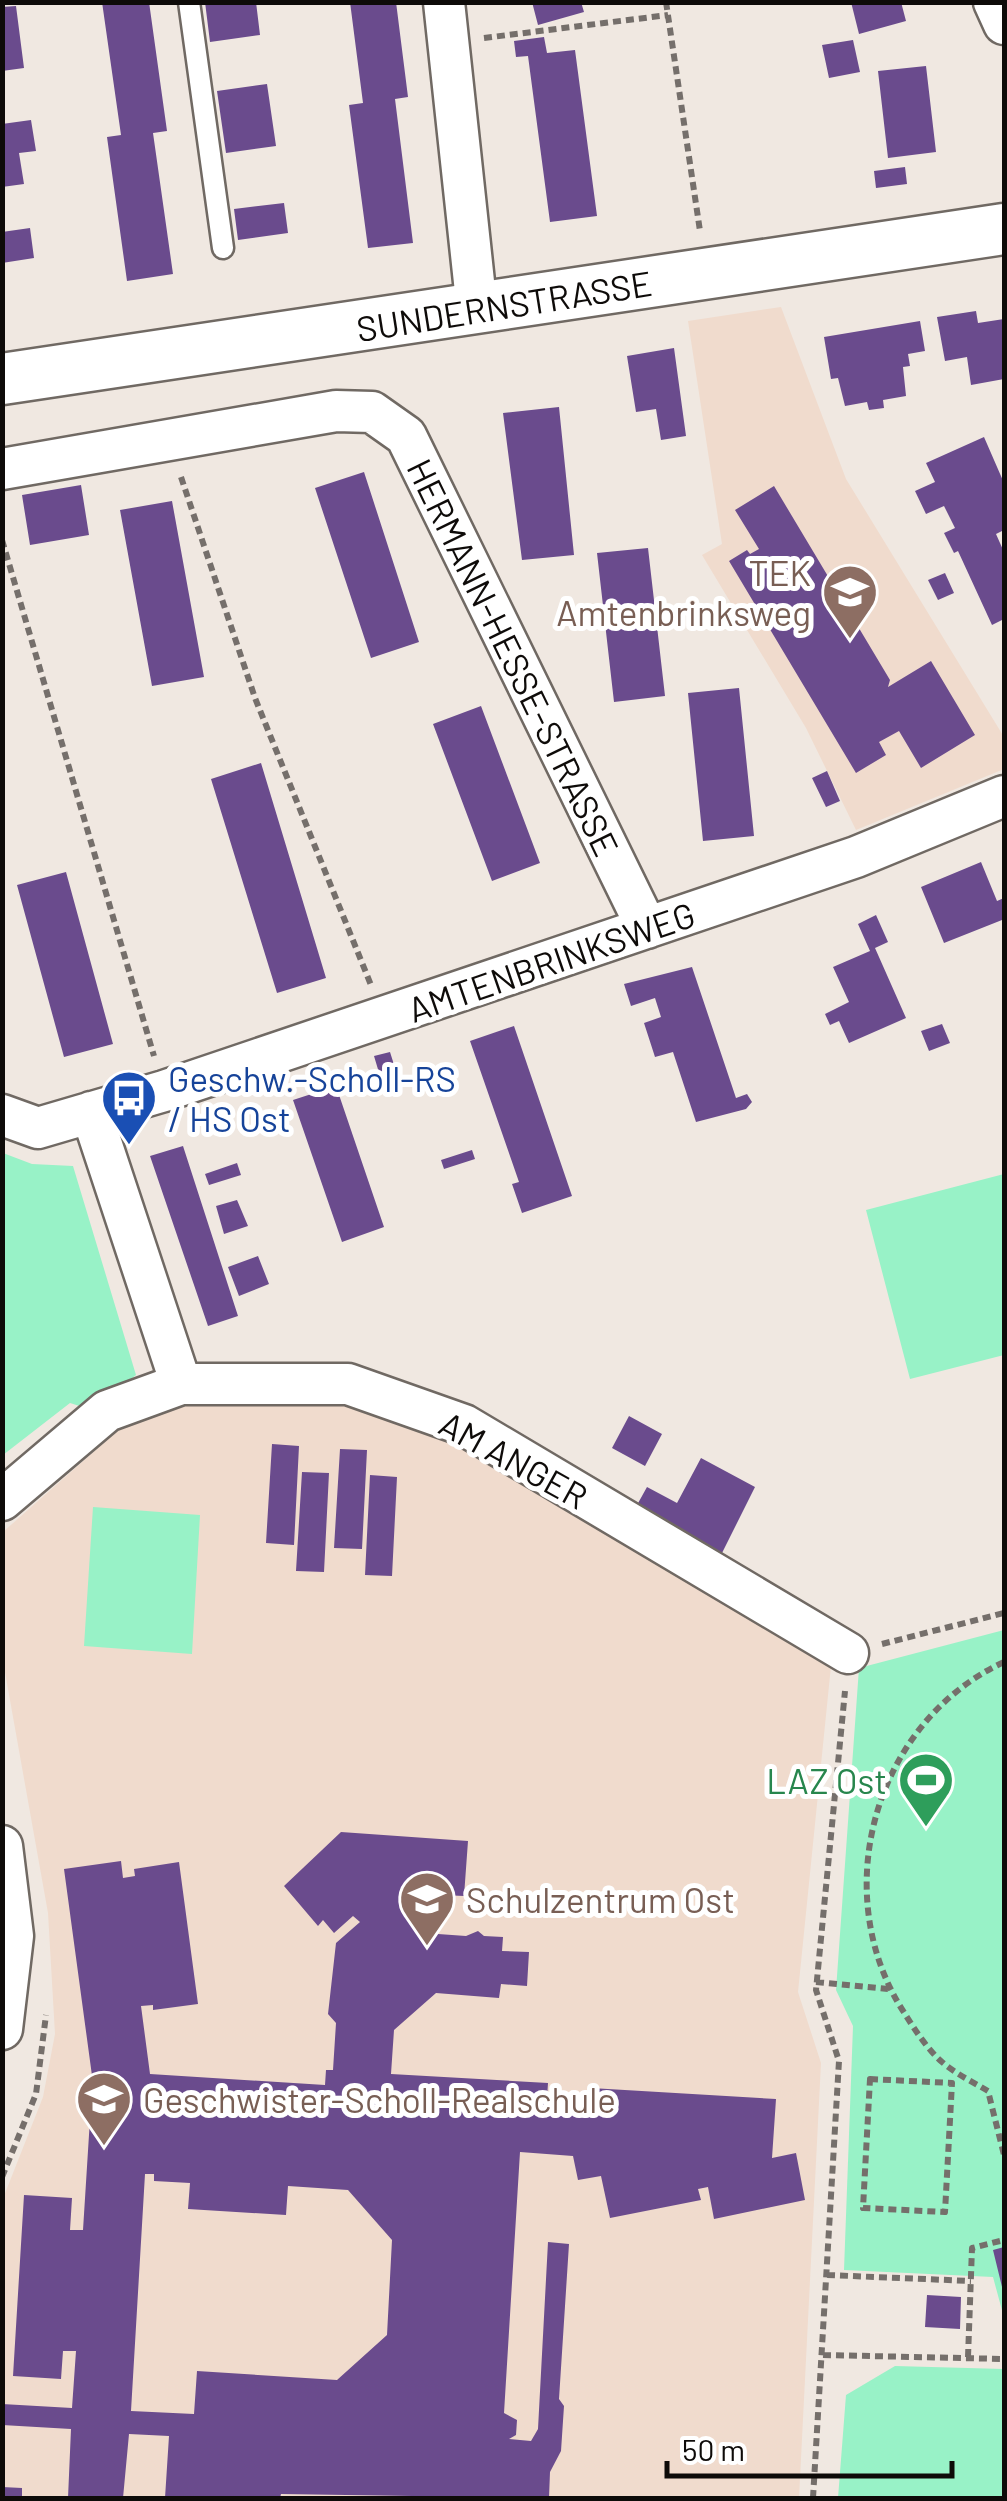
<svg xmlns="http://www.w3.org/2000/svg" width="1007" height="2501" viewBox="0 0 1007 2501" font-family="Barlow,sans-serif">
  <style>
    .education { fill: #f0dbcd }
    .green { fill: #98f2c7 }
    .building { fill: #6a4b8d; fill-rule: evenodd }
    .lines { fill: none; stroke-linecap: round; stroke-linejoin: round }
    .service-casing { stroke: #706963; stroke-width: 25 }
    .minor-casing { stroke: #706963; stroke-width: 45 }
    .tertiary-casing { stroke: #706963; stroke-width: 55 }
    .path { stroke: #756f6b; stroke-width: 6; stroke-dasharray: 8 5; stroke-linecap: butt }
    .service { stroke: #fff; stroke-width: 20 }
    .minor { stroke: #fff; stroke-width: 40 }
    .tertiary { stroke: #fff; stroke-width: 50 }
    .labels { text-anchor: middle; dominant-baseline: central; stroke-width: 10; stroke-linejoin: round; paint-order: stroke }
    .street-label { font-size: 35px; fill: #0e0b09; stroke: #fff }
    .education-label { font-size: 35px; fill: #785e54; stroke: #fff; text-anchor: start }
    .transit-label { font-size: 35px; fill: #164399; stroke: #fff; text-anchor: start }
    .leisure-label { font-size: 35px; fill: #27864d; stroke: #fff; text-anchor: end }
  </style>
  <rect width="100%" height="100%" fill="#f0e8e1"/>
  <path class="education" d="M781 307 846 479 1004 737V769L856 830 806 728 702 555 722 544 688 321Z
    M355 1402 458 1441 832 1656 798 1992 821 2063 799 2498H3L2 2201 43 2097 55 2034 48 1913 3 1661V1532L125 1424 182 1404Z"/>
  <path class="green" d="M3 1153 32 1164 73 1166 136 1375 92 1410 70 1403 3 1455Z
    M1004 1174V1355L910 1379 866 1210Z
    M93 1507 200 1515 192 1654 84 1646Z
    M1004 1630V2357L1003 2314 993 2277 844 2270 853 2026 836 1990 859 1668Z
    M895 2366 1004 2369V2498H838L846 2395Z"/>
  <path class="building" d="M102 2H149L167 131 153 133 173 274 127 281 107 137 121 135Z
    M205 2H256L260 35 210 42Z
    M350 2H396L408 97 395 99 413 243 368 248 349 105 363 103Z
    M532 2H581L584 12 538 25Z
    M851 2H901L906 21 859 34Z
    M16 6 24 68 2 71V7Z
    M544 37 547 53 575 50 597 216 550 222 528 56 516 57 514 41Z
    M853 40 860 72 829 78 822 45Z
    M926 66 936 152 888 158 878 71Z
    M267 84 276 146 226 153 217 91Z
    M31 120 36 151 19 153 24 184 2 187V124Z
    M905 167 907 184 876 188 874 171Z
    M284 203 288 233 238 240 234 209Z
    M30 228 34 258 2 263V232Z
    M976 311 978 323 1004 319V379L971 385 967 357 945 361 937 317Z
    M920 321 925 351 908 354 910 366 903 367 906 396 883 400 884 408 869 410 867 402 845 406 838 378 831 379 824 337Z
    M674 348 686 436 661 440 656 409 636 412 627 356Z
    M559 407 574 555 522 560 503 413Z
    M984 437 1004 483V530L996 534 1004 552V619L992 625 958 551 954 553 944 533 955 528 944 506 926 514 915 491 935 482 926 463Z
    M364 472 419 642 371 658 315 488Z
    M81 485 89 535 30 545 22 495Z
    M774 486 890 680 888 687 931 661 975 735 921 768 899 731 879 742 886 755 856 773 729 561 747 550 750 554 759 549 735 510Z
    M172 501 204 677 152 686 120 510Z
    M648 548 665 696 614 702 597 553Z
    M945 573 954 593 938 600 928 580Z
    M739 688 754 836 703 841 688 693Z
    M481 706 540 863 492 881 433 724Z
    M261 763 326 978 277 993 211 779Z
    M827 771 840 801 826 807 812 778Z
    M981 862 997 901 1004 898V927L1002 920 944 943 921 887Z
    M66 872 113 1044 64 1057 17 885Z
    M876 915 888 942 875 948 906 1018 849 1043 839 1021 830 1025 825 1014 849 1002 833 967 870 951 858 924Z
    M692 967 736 1098 747 1094 752 1102 746 1109 696 1122 673 1052 655 1057 644 1023 661 1017 655 998 631 1006 624 984Z
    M942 1024 950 1043 929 1051 921 1031Z
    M514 1026 572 1196 522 1213 512 1184 519 1182 470 1041Z
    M390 1052 396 1071 380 1076 374 1056Z
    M336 1086 384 1227 342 1242 293 1100Z
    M183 1146 238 1316 208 1326 150 1156Z
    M472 1150 475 1159 444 1169 441 1160Z
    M237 1163 241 1175 209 1185 205 1174Z
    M237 1200 248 1226 224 1234 216 1206Z
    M258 1256 269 1284 239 1296 228 1267Z
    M629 1416 662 1434 645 1466 612 1448Z
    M272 1444 299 1446 294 1545 266 1543Z
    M340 1449 367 1450 362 1549 334 1548Z
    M701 1458 755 1487 719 1559 632 1514 647 1487 677 1503Z
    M302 1472 329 1473 324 1572 296 1571Z
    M370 1475 397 1477 392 1576 365 1575Z
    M341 1832 468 1841 464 1896 441 1895 438 1934 466 1936 478 1931 484 1936 503 1937 502 1951 529 1952 527 1986 501 1984 499 1998 436 1993 394 2030 391 2074 548 2083 547 2098 590 2100 591 2088 776 2099 772 2158 796 2153 805 2200 714 2219 708 2187 698 2189 701 2200 610 2218 601 2176 578 2180 573 2156 520 2152 504 2413 517 2420 516 2435 509 2439 531 2441 538 2429 548 2242 569 2244 559 2399 564 2406 561 2451 550 2472 549 2498 281 2494 280 2498H165L169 2436 129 2434 123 2498H68L71 2429 2 2425V2404L72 2408 76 2351H63L61 2379 13 2376 24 2195 72 2198 70 2230H83L90 2119 98 2120 64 1869 121 1861 123 1878 135 1876 134 1869 179 1862 198 2004 153 2010V2005L141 2006 150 2074 325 2085 326 2070H333L336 2023 328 2014 336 1943 360 1922 353 1916 334 1933 323 1920 318 1926 284 1886ZM145 2174H154V2181L190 2183 188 2209 286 2215 288 2186 348 2190 392 2240 387 2335 337 2380 197 2371 194 2414 131 2411Z
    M1004 2247V2290L1003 2291 993 2250Z
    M927 2295 961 2297 960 2329 925 2327Z
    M2 2487 22 2488V2498H2Z"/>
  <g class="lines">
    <g class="service-casing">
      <path id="service" d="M189 2 223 248"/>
    </g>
    <g class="minor-casing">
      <path id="minor" d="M444 2 477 310
        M994 2 1004 24
        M2 469 336 411 372 412 406 436 647 928
        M91 1112 181 1384
        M2 1115 38 1128 164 1091 856 857 1004 796
        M2 1500 107 1411 181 1384H348L464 1425 848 1653
        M2 1846 13 1936 2 2029"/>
    </g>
    <g class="tertiary-casing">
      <path id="tertiary" d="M2 379 1004 229"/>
    </g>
    <path class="path" d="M666 2 700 231
      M484 38 668 15
      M181 477 255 698 371 985
      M2 540 154 1056
      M882 1644 1004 1613
      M1004 1662C874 1722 826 1894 905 2014 915 2030 928 2050 942 2062 956 2074 973 2082 988 2091L1004 2155
      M816 1982 888 1989
      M870 2079 952 2083 945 2212 863 2208Z
      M2 2177 36 2094 46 2015
      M827 2275 971 2281
      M823 2355 1004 2359
      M968 2357 972 2248 1004 2240
      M813 2498 839 2061 816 1990 845 1691"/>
    <use href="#service" class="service"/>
    <use href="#minor" class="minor"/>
    <use href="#tertiary" class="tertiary"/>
  </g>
  <defs>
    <g id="school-pin" transform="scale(2.875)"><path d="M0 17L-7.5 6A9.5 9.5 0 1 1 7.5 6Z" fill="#8d6e63" stroke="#fff"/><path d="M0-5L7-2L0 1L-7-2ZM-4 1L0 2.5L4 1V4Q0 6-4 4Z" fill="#fff"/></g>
    <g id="bus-pin" transform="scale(2.875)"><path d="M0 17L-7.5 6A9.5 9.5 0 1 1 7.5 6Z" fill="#1a4fb4" stroke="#fff"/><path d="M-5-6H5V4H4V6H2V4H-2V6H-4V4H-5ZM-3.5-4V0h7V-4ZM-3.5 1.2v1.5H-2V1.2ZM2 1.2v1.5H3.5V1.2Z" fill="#fff"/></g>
    <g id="stadium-pin" transform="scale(2.875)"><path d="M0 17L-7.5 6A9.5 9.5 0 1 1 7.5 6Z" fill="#2e9e5b" stroke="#fff"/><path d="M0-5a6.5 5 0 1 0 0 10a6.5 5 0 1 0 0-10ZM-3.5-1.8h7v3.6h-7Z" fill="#fff"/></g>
  </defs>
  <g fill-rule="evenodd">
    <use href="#school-pin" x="850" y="592"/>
    <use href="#bus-pin" x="129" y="1098"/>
    <use href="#stadium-pin" x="926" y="1780"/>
    <use href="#school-pin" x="427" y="1899"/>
    <use href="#school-pin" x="104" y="2099"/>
  </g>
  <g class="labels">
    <g class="street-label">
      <text transform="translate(504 305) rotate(-9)">SUNDERNSTRASSE</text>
      <text transform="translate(514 657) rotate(64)">HERMANN-HESSE-STRASSE</text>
      <text transform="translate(551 961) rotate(-19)">AMTENBRINKSWEG</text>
      <text transform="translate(514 1459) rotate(29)">AM ANGER</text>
    </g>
    <g class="education-label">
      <text x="811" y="572" text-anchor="end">TEK<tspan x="811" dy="40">Amtenbrinksweg</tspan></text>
      <text x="466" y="1899">Schulzentrum Ost</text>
      <text x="143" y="2099">Geschwister-Scholl-Realschule</text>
    </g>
    <g class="transit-label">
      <text x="168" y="1078">Geschw.-Scholl-RS<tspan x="168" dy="40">/ HS Ost</tspan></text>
    </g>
    <g class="leisure-label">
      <text x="887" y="1780">LAZ Ost</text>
    </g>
  </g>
  <rect width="1007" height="2501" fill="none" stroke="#0e0b09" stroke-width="10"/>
  <path d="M667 2461v15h285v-15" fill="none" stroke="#0e0b09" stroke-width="5"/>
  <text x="682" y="2461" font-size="30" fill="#0e0b09" stroke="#ffffff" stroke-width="8" paint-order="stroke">50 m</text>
</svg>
